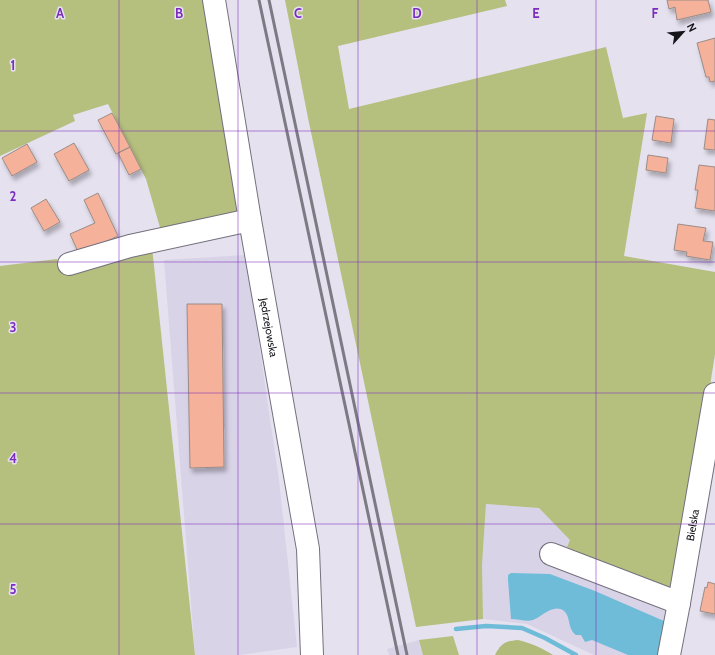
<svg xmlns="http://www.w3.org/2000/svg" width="715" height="655" viewBox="0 0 715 655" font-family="Cabin,sans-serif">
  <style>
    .built { fill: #d9d3e8 }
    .green { fill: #b5bf7e }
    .forest { fill: #b0ba79 }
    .water { fill: #6fbcd9 }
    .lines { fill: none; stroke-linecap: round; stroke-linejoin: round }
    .stream { stroke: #6fbcd9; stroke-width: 4.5 }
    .building { fill: #f5b199; stroke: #9b8c87; filter: url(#shadow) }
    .minor-casing { stroke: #74707d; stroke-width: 24 }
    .minor { stroke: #fff; stroke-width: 22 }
    .rail { stroke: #7c7a83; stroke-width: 3 }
    .grid { fill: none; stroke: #7b2cbf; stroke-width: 1; stroke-opacity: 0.55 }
    .labels { text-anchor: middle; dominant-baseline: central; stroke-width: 3; stroke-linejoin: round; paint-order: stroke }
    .street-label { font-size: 11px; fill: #151419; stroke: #e5e1ef }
    .grid-label { font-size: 13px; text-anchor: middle; font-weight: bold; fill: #7b2cbf; stroke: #e5e1ef; stroke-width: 3; stroke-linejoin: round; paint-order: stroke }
  </style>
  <defs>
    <filter id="shadow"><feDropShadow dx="2.5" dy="4.5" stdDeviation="2" flood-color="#0004"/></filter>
  </defs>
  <rect width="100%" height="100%" fill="#e5e1ef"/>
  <path class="built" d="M246 255 279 480 297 647 240 655H195L164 260Z
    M486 504 539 508 571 540 567 547 670 589 666 655H594L527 624 483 619 482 565Z
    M419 640 423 655H389L387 649Z"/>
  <path class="green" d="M0 0H203L223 105 239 213 161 231 146 179 108 104 73 115 75 121 0 156Z
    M285 0H505L507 6 338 46 349 109 606 47 623 118 647 113 624 256 715 272V354L679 583 670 589 664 590 567 547 570 540 539 508 486 504 482 565 483 619 416 627 308 118Z
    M152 247 195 655H0V266L57 259 60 271 134 249Z
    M453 636 459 655H423L419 640Z"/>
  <path class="forest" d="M518 640C531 643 542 648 553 655H495C501 643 506 641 518 640Z"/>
  <path class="water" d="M511 573 550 574 595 591 664 621 660 655H628L592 640 585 642 581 635H576C567 628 571 617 564 611 553 603 542 617 533 620 527 622 518 619 511 619L508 580V575Z"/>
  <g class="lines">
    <path class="stream" d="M456 629 486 626 522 628 545 638 576 655"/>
  </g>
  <path class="building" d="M667 0H708L711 12 677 20 675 7 669 9Z
    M715 38V81L710 82 709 77H706L697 43Z
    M112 113 130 147 116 154 98 120Z
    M656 116 674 119 671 143 652 140Z
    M708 119 715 120V150L704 149Z
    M74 143 89 170 69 181 54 154Z
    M27 144 37 162 12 176 2 158Z
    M130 147 141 169 129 175 118 153Z
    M648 155 668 158 666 173 646 170Z
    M699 165 715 167V211L695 208 698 190H695Z
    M98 193 118 236 79 254 70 234 95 223 84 200Z
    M46 199 60 222 44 231 31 208Z
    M678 224 706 228 703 241 713 242 710 260 686 256 687 252 674 250Z
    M187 304H222L224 467 190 468Z
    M708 582 715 584V614L700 611 705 587 707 588Z"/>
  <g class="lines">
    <g class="minor-casing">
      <g id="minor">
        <path id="s1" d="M214 0 250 220 308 549 312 655"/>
        <path d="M69 264 130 246 250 220"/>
        <path d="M551 554 679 603"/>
        <path id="s2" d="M669 655 679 603 715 394"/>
      </g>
    </g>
    <use href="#minor" class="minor"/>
    <path class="rail" d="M259 0 398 655
      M269 0 407 655"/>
  </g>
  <path class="grid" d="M119 0V655M238 0V655M358 0V655M477 0V655M596 0V655M0 131H715M0 262H715M0 393H715M0 524H715"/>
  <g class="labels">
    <g class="street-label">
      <text stroke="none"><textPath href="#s1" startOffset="332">Jędrzejowska</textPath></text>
      <text stroke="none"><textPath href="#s2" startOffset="132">Bielska</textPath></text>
    </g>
  </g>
  <g class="grid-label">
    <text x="60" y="18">A</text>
    <text x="179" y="18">B</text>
    <text x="298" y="18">C</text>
    <text x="417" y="18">D</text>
    <text x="536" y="18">E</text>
    <text x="655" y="18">F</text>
    <text x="13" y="70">1</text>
    <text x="13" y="201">2</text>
    <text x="13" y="332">3</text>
    <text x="13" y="463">4</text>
    <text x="13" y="594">5</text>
  </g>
  <g transform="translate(683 32) rotate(63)" stroke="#e5e1ef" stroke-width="3" paint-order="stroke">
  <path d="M0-3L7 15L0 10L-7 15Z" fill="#151419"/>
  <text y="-6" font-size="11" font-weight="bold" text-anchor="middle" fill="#151419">N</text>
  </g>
</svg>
